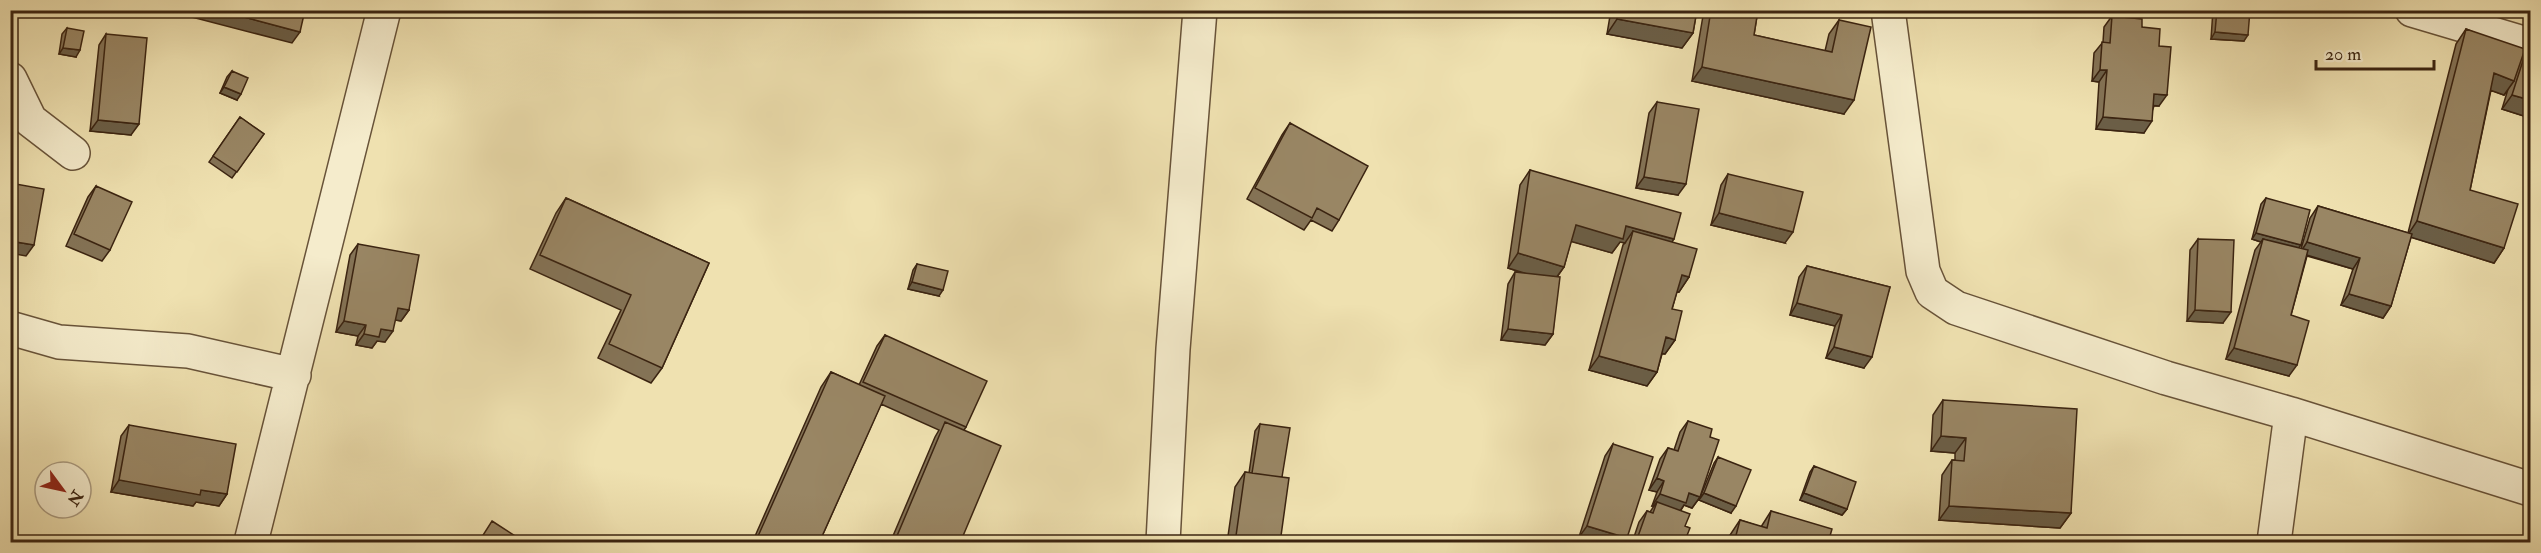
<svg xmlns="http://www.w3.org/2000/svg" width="2541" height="553" viewBox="0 0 2541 553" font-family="'IM FELL Double Pica',serif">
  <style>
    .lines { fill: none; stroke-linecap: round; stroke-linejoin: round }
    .minor-casing { stroke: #685339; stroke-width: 36 }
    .minor { stroke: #f5eccc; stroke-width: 33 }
    .wall { fill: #847356; stroke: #3b2411; stroke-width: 1.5 }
    .shaded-wall { fill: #6b5e46; stroke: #3b2411; stroke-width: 1.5 }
    .building { fill: #998664; stroke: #3b2411; stroke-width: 1.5 }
  </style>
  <rect width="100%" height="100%" fill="#efe1b0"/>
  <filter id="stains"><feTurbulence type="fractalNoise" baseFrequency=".00333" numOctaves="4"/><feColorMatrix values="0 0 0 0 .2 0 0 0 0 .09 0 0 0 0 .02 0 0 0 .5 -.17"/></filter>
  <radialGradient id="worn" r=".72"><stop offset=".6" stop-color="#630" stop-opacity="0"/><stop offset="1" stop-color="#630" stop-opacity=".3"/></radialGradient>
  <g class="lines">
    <g class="minor-casing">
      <path id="minor" d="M1888 10 1923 271 1932 292 1956 308 2166 378 2291 414 2530 489
        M2412 10 2530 45
        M10 79 30 120 73 153
        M10 328 59 342 188 351 294 375
        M251 542 384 10
        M1163 542 1173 349 1200 10
        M2274 542 2291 414"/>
    </g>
    <use href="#minor" class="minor"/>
  </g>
  <path class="wall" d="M1611 10H1697L1693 33 1682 48 1607 34Z
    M1704 10H1758L1754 35 1825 51 1829 34 1839 20 1844 114 1692 81Z
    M2213 10H2250L2244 41 2211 39Z
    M2112 16 2142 27 2159 46V106H2154L2144 133 2096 129 2099 82 2092 81 2094 53 2103 42 2104 27Z
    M67 28 76 57 59 54 62 34Z
    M2466 29 2523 53 2527 48 2530 118 2502 109 2508 89 2504 95 2491 90 2470 190 2504 248 2494 263 2411 237 2391 306 2383 318 2341 305 2353 269 2307 256 2291 315 2289 376 2226 359 2255 250 2261 242 2252 239 2261 204 2266 198 2301 245 2298 248 2301 249 2310 218 2318 206 2408 233 2456 44Z
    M106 34 131 135 90 131 99 45Z
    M232 71 237 100 220 93 227 77Z
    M1657 102 1678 195 1636 188 1649 113Z
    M240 117 264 134 232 178 209 162Z
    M1290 123 1339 220 1332 231 1311 220 1304 230 1247 199 1282 135Z
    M1530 170 1672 242 1689 277 1679 292 1677 291 1672 309 1675 340 1665 354H1662L1657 372 1647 386 1589 370 1623 245 1625 243 1620 242 1612 253 1571 241 1564 267 1557 277 1553 334 1545 345 1501 340 1508 284 1515 272 1526 274 1508 268 1520 185Z
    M1728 174 1785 243 1711 225 1721 185Z
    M96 186 110 250 102 261 66 246 88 197Z
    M566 198 709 263 662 368 651 383 598 358 621 310 530 269 556 213Z
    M2198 239 2223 323 2187 321 2190 250Z
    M358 244 409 310 401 321 395 320 385 342 377 341 372 348 356 345 358 336 336 332 350 255Z
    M917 264 939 296 908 289 913 270Z
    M1807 266 1890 287 1864 368 1826 358 1835 326 1790 315 1799 277Z
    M885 335 966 427 964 430 960 543H890L935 437 939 430 881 404 819 543H752L821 387 831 372 859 385 877 346Z
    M1943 400 2071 513 2060 528 1939 520 1942 475 1952 460H1955V453L1931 451 1933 415Z
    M1688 421 1710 437 1700 497 1692 508 1684 505 1681 510 1685 526 1684 543H1632L1639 522 1647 511 1650 512 1654 506H1652L1657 492 1649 490 1660 459 1668 448 1674 450 1680 432Z
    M1260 424 1282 477 1280 543H1227L1235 487 1245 472 1249 473 1255 431Z
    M129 425 227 494 219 506 196 502 193 506 111 492 121 436Z
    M1613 444 1624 543H1597L1579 537 1605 456Z
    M1718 457 1731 513 1699 500 1714 463Z
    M1814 466 1847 509 1842 515 1800 500 1810 472Z
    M1771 511 1828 543H1728L1730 535 1740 520 1761 527Z"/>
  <path class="shaded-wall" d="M192 10H218L300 32 292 43 188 16Z
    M1617 19 1693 33 1682 48 1607 34Z
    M2215 32 2248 35 2244 41 2211 39Z
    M63 48 80 50 76 57 59 54Z
    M1702 67 1854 100 1844 114 1692 81Z
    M2100 70H2107L2099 82 2092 81Z
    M2494 73 2514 81 2504 95 2484 88Z
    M224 87 241 94 237 100 220 93Z
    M2154 94 2167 95 2159 106 2147 105Z
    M2512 95 2530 100V118L2502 109Z
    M2103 117 2152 121 2144 133 2096 129Z
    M98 120 139 124 131 135 90 131Z
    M1644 177 1686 184 1678 195 1636 188Z
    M1719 213 1793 232 1785 243 1711 225Z
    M2417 221 2504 248 2494 263 2407 236Z
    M1576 225 1626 226 1674 239 1664 254 1633 231 1625 243 1620 242 1612 253 1566 240Z
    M2256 233 2301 245 2296 251 2263 239 2261 242 2252 239Z
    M10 241 34 245 26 256 10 253Z
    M2307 242 2360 258 2353 269 2300 253Z
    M1518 253 1564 267 1553 282 1508 268Z
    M1682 275 1689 277 1679 292 1671 290Z
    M912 282 943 290 939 296 908 289Z
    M2349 294 2391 306 2383 318 2341 305Z
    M1797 303 1842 315 1835 326 1790 315Z
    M398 308 409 310 401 321 390 319Z
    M2195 310 2231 312 2223 323 2187 321Z
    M344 321 366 325 358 336 336 332Z
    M381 329 393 331 385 342 377 341 372 348 356 345 364 334Z
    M1508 329 1553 334 1545 345 1501 340Z
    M1666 337 1675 340 1665 354 1656 352Z
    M1834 347 1872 357 1864 368 1826 358Z
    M2234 348 2297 365 2289 376 2226 359Z
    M1599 356 1657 372 1647 386 1589 370Z
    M1941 436 1966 438 1955 453 1931 451Z
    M1657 478 1664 481 1657 492 1649 490Z
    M119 480 201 490 227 494 219 506 196 502 193 506 111 492Z
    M1689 493 1700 497 1692 508 1684 505 1678 514 1657 502 1654 506H1652L1660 494Z
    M1704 493 1736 506 1731 513 1699 500Z
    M1804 493 1847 509 1842 515 1800 500Z
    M1949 506 2071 513 2060 528 1939 520Z
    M1587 526 1627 538 1624 543H1597L1579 537Z"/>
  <path class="building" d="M218 10H305L300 32Z
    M1619 10H1697L1693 33 1617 19Z
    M1711 10H1758L1754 35 1832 52 1839 20 1871 27 1854 100 1702 67Z
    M2217 10H2250L2248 35 2215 32Z
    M2112 16 2142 19V27L2160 29 2159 46 2171 47 2167 95 2154 94 2152 121 2103 117 2107 70H2100L2102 42 2110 43Z
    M67 28 84 31 80 50 63 48Z
    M2466 29 2525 49 2514 81 2494 73 2470 190 2518 204 2504 248 2417 221Z
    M106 34 147 38 139 124 98 120Z
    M2527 48 2530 49V100L2512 95Z
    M232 71 248 78 241 94 224 87Z
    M1657 102 1699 109 1686 184 1644 177Z
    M240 117 264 134 237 172 213 156Z
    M1290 123 1368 166 1339 220 1317 208 1312 218 1255 188Z
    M1530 170 1681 213 1674 239 1626 226 1623 239 1576 225 1564 267 1518 253Z
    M1728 174 1803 192 1793 232 1719 213Z
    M10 183 44 189 34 245 10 241Z
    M96 186 132 202 110 250 74 234Z
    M566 198 709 263 662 368 609 344 631 295 540 255Z
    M2266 198 2310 210 2301 245 2256 233Z
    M2318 206 2412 234 2391 306 2349 294 2360 258 2307 242Z
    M1633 231 1697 249 1689 277 1682 275 1672 309 1682 311 1675 340 1666 337 1657 372 1599 356Z
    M2198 239 2234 240 2231 312 2195 310Z
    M2263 239 2308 250 2291 315 2309 321 2297 365 2234 348Z
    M358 244 419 255 409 310 398 308 393 331 381 329 379 337 364 334 366 325 344 321Z
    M917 264 948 271 943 290 912 282Z
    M1807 266 1890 287 1872 357 1834 347 1842 315 1797 303Z
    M1515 272 1560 277 1553 334 1508 329Z
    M885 335 987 381 966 427 863 382Z
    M831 372 885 396 819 543H755Z
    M1943 400 2077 409 2071 513 1949 506 1952 460 1964 461 1966 438 1941 436Z
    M1688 421 1712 429 1710 437 1719 440 1700 497 1689 493 1686 503 1660 494 1664 481 1657 478 1668 448 1678 451Z
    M945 422 1001 446 960 543H894Z
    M1260 424 1290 428 1282 477 1252 473Z
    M129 425 236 444 227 494 201 490 200 495 119 480Z
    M1613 444 1653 457 1627 538 1587 526Z
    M1718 457 1751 470 1736 506 1704 493Z
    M1814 466 1856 482 1847 509 1804 493Z
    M1245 472 1289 478 1280 543H1235Z
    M1657 502 1690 514 1685 526 1690 528 1684 543 1636 542 1647 511 1653 513Z
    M1771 511 1832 529 1828 543H1734L1740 520 1767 528Z
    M492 521 523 541 522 543H478Z"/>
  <rect width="2541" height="553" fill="none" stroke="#efe1b0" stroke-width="36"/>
  <rect x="12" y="12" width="2517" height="529" fill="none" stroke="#3b2411" stroke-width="3"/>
  <rect x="18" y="18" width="2505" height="517" fill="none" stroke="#3b2411" stroke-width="1.5"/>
  <g transform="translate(63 490) rotate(123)"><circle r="28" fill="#f5eccc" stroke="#ab9c81" stroke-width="1.5"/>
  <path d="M0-4.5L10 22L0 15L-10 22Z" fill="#8f2418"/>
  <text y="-9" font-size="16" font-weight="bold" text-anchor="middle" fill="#3b2411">N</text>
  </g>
  <path d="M2316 60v9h118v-9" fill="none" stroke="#3b2411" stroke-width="3"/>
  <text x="2325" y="60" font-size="18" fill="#3b2411" stroke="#f5eccc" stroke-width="4.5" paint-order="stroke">20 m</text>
  <rect width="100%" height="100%" filter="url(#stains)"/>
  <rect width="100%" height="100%" fill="url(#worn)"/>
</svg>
